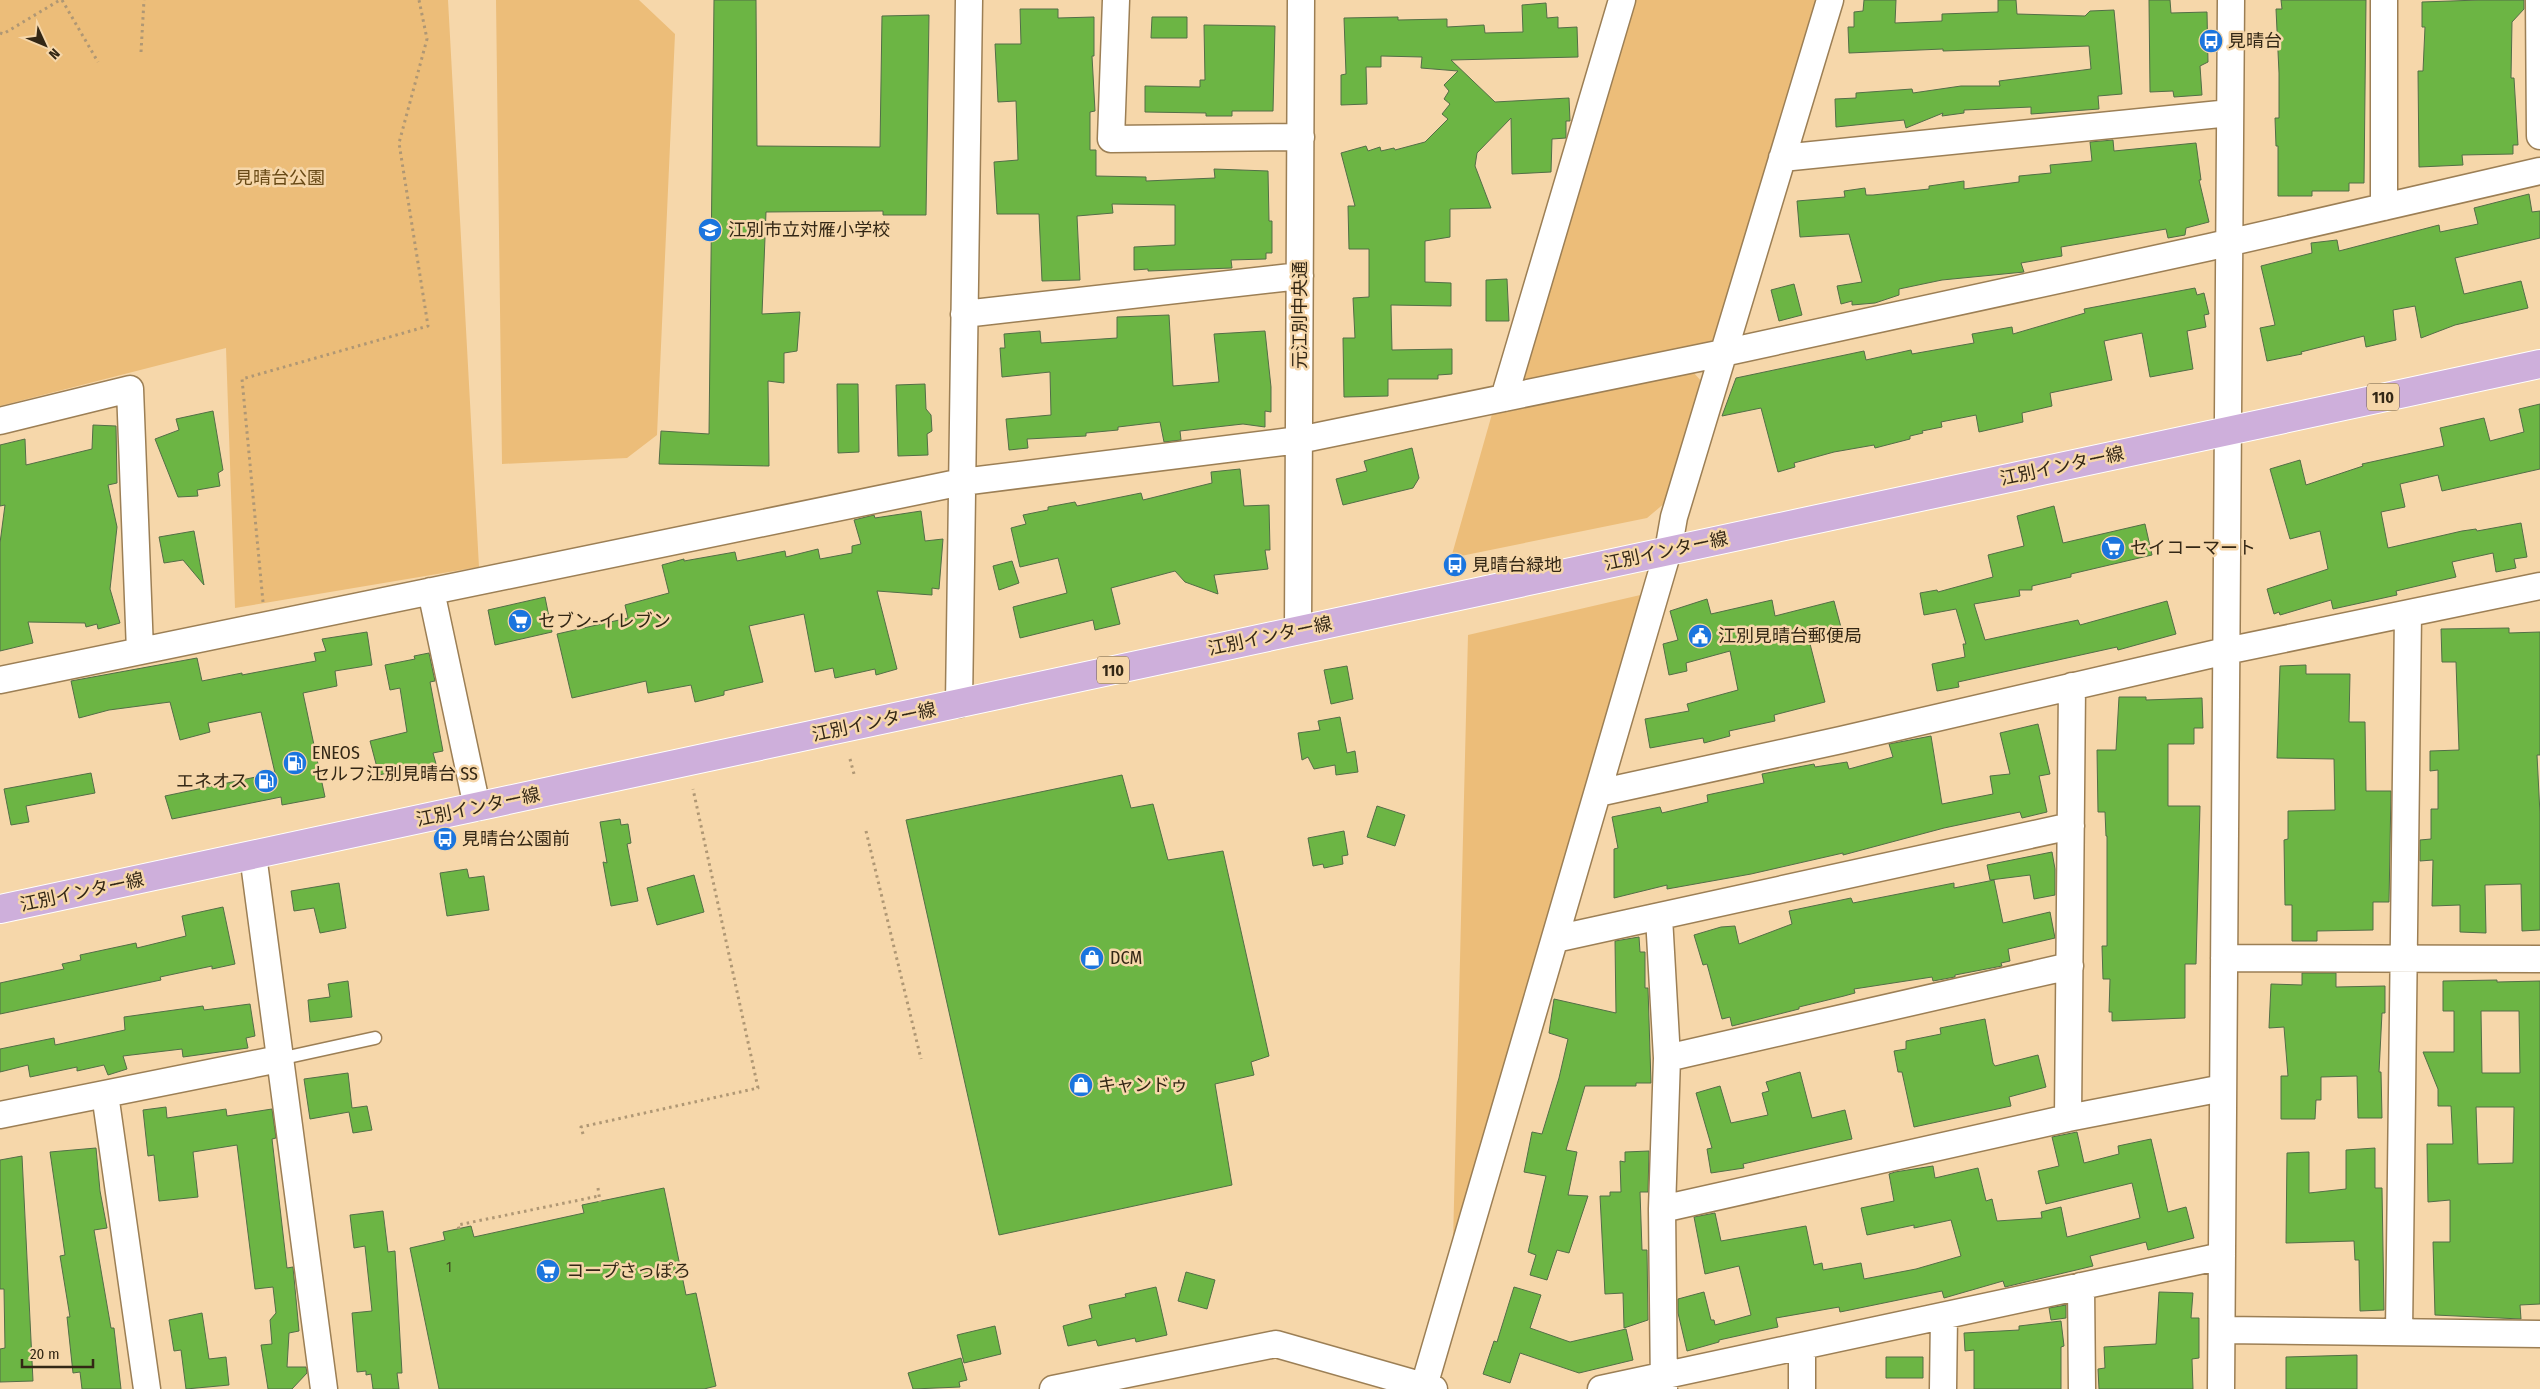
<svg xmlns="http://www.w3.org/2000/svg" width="2540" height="1389" viewBox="0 0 2540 1389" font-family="'Fira Sans Condensed','Noto Sans JP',sans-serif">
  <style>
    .green { fill: #ecbd79 }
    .building { fill: #6cb544; stroke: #536e47; fill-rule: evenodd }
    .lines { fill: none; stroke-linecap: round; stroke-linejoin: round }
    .service-casing { stroke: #9c7f55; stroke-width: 15 }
    .minor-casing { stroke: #9c7f55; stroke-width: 29 }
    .primary-casing { stroke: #fff; stroke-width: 30 }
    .path { stroke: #af9774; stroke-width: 3; stroke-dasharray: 2.5 4; stroke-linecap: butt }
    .service { stroke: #fff; stroke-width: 12 }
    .minor { stroke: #fff; stroke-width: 26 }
    .primary { stroke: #ceafdb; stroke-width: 28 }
    .labels { text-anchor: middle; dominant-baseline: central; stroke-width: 5; stroke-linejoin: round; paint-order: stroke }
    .number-label { font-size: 15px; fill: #414a21 }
    .shield { fill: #f6d7aa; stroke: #6e5c42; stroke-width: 1 }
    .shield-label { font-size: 16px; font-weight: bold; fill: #332715 }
    .poi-label { font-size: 18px; fill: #332715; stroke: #f6d7aa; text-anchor: start }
    .park-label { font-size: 18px; fill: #694a16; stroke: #f6d7aa }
    .street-label { font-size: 18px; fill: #332715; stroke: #f6d7aa }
  </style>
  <rect width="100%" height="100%" fill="#f6d7aa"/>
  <path class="green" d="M0 0H448L479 567 235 608 226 348 0 406Z
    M496 0H639L675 34 657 435 627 458 502 464Z
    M1630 0H1820L1717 341 1529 384 1520 378Z
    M1692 371 1704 384 1666 502 1647 518 1451 558 1492 414Z
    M1649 593 1453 1243 1468 635Z"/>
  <path class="building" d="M714 0H756L757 146 880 147 882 16 929 15 926 215H883V211L766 212 762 314 800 312 797 351 784 353V383L768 381 769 466 659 464 661 431 709 434Z
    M1864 0H1896L1895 23 1942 21V14L1998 12V0H2016L2017 14 2085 16 2090 11 2114 10 2122 94 2098 96 2099 109 2031 114V107L1964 110V113L1942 116 1943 113 1906 128 1904 120 1836 127 1835 99 1856 98V93L1912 89 1913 93 1961 86H2000L1999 81 2091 69 2089 46 1943 51V49L1849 53 1848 27H1854V12L1863 11Z
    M2149 0H2170L2171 13 2207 12 2208 62 2200 66 2202 95 2174 97 2173 91 2150 92Z
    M2281 0H2366L2364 183H2349V191H2312V196H2278V146H2276L2275 118H2279V73L2276 9H2282Z
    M2479 0H2524V9L2512 22 2511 78H2514L2518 145H2513V154L2462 155 2463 165 2419 167 2418 71H2423L2425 27H2422V2Z
    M1546 3 1547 18 1558 17V28L1577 27 1578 57 1451 60 1495 102 1569 98 1570 121H1566V138L1552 139 1551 172 1512 174 1511 118 1477 153 1475 166 1491 208 1450 209V237L1425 241V282L1451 283V306L1391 305 1392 350 1452 349V374L1438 375V379H1388V396L1344 397 1343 338H1355L1353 298 1369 297V249H1349L1348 206H1355L1341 153 1366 146 1368 151 1380 147 1381 151 1394 148 1395 150 1425 142 1448 119 1442 114 1450 104 1444 99 1449 91 1444 85 1458 71 1421 68 1422 57 1381 56V67H1366L1367 104 1341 105V75L1346 74 1344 18 1398 17V20L1447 19V27L1484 25 1485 33 1523 32 1522 5Z
    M1020 9H1058V18L1094 17V56H1092L1095 111 1090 112V150H1096V176L1146 177V181L1215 178 1214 169 1268 171 1269 221H1272V253H1266V259L1231 260 1232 268 1148 271V269L1134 270V247L1175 245V205L1112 204 1113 213 1077 216 1080 280 1042 281 1039 214H997L994 162 1018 160 1016 101 998 102 995 44H1021Z
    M1152 17H1187V38H1151Z
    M1204 25 1275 26 1273 111H1232V116H1206V113L1145 112V86L1200 87V80H1205Z
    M2113 140 2114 151 2196 143 2201 180H2199L2209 222 2186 228 2185 235 2168 238 2166 229 2061 247 2062 256 2021 263 2024 272 1942 280 1899 289V295L1875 303 1852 305V301L1841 304 1837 286 1862 282 1849 234 1800 237 1797 201 1845 197 1844 191 1865 188 1866 195H1873L1929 189V186L1964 181V189L2019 182V176L2051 173 2050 165 2092 161 2090 142Z
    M2529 194 2532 212 2540 211V238L2455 258 2464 294 2521 281 2528 308 2455 325 2421 338 2415 306 2393 310 2396 340 2366 347 2364 336 2301 352 2302 354 2267 361 2260 328 2275 325 2261 266 2312 253 2311 243 2337 240 2339 251 2439 225 2440 232 2478 224 2474 208Z
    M1507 279 1509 321H1486V280Z
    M1794 284 1802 315 1779 321 1771 290Z
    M2195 288 2197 295 2204 293 2209 314 2204 315 2206 327 2187 331 2193 369 2150 377 2142 333 2104 341 2112 380 2050 393 2052 406 2022 413 2023 422 1979 432 1976 415 1941 422 1942 427 1922 431 1923 433 1910 436V439L1875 448 1874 445 1834 452 1794 463 1795 467 1778 472 1761 408 1722 416 1736 378 1864 351 1866 360 1911 350 1912 354 1974 343 1972 334 2012 327 2013 334 2085 313 2084 309Z
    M1169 315 1173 386 1219 382 1214 334 1265 331 1271 387V412L1265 411V427L1243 424 1180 431 1181 440 1164 442 1160 422 1118 427V430L1086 433V436L1027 439 1028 448 1009 450 1006 419 1051 415 1050 372 1002 377 1000 348H1005L1004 334 1040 331 1041 343 1117 338V317Z
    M837 384H858L859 452 838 453Z
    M925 384 926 409 931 415 932 431 927 434 928 455 898 456 896 385Z
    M2540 404V469L2442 491 2438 475 2400 484 2405 507 2381 512 2388 548 2462 531 2476 529 2477 531 2521 523 2527 557 2514 559 2516 568 2496 572 2493 553 2452 562 2456 577 2396 591 2397 595 2333 609 2331 600 2280 615 2279 612 2274 614 2267 589 2328 569 2320 531 2290 539 2270 469 2300 460 2306 485 2363 466 2362 464 2444 446 2440 428 2484 418 2490 441 2524 432 2519 409Z
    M213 411 223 470 218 473 220 486 197 490 198 496 178 497 155 439 179 430 176 419Z
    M93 425 116 426 117 483 108 485 117 527 110 589 120 623 98 629 97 624 86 627 85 623 28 622 33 643 0 651V543L5 505 0 506V445L25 439 26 465 92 449Z
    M1412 448 1419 478 1413 488 1343 505 1336 479 1367 471 1364 461Z
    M1240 469 1244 506 1269 505 1270 550H1265L1268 569 1214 575 1218 594 1185 582 1175 571 1111 588 1120 624 1095 630 1093 620 1020 638 1013 607 1067 593 1058 558 1020 567 1011 528 1026 524 1023 515 1048 510V507L1075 502 1077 506 1141 493 1143 500 1212 483 1211 472Z
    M2054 506 2063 543 2145 524 2152 555 2071 574V577L2032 586V590H2019L2020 596 1974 604 1985 640 2078 620 2080 625 2167 601 2176 634 2118 650 2117 647 1958 682 1959 687 1937 691 1932 664 1965 657 1963 644H1966L1956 609 1924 615 1920 593 1937 590 1938 592 1993 577 1988 555 2024 546 2017 516Z
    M921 511 925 541 943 539 939 589 932 588V595L877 591 897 669 876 675 875 669 835 678 833 668 815 672 804 614 749 626 763 682 724 691V695L695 702 691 685 648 693 646 681 572 698 557 634 628 618 625 605 669 593 662 565 684 559V561L735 552 737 561 785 551 786 557 818 549 820 559 852 553V546L861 544 854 520 874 515 875 518Z
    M194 531 204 585 183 560 164 563 159 537Z
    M1012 561 1019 583 999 590 993 566Z
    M545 597 552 632 495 645 488 610Z
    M1707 599 1711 614 1772 600 1775 616 1834 601 1842 631 1809 640 1825 702 1774 715 1775 721 1729 731 1730 736 1704 743 1703 738 1650 748 1645 719 1689 711 1687 704 1738 690 1730 651 1686 663 1687 671 1669 675 1663 644 1678 640 1670 611Z
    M2509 628V633L2540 632V755H2537L2540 814V930L2522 931 2521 884 2485 885 2486 933 2460 932V905L2432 906 2433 860 2420 861V840L2431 839V809H2438V770L2430 771V751L2459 750 2456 662H2442L2441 629Z
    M367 632 372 665 335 671 337 686 303 693 325 797 282 805 281 797 172 819 165 796 275 773 261 712 208 723 210 732 180 740 170 702 109 710 79 718 71 681 197 658 202 681 242 673V675L316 661 314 653 326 651 322 639Z
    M429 653 435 681 430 682 443 751 433 753 438 771 394 782 392 772 379 775 370 741 407 732 400 688 390 690 385 665 415 659 414 656Z
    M2306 665V674H2350L2349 722H2365L2366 791H2391L2389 902H2373V930L2317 931V941H2292V905H2285L2284 840 2288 839V811L2335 810 2334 759 2277 758 2280 666Z
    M1347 666 1353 699 1331 704 1324 670Z
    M2119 697H2146V700L2202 698 2203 728H2194V744H2168V806H2200L2196 964H2185V1018L2112 1021V1012H2109L2110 979H2103L2102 946H2107V836H2106L2105 812H2098L2097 750H2116Z
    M1340 717 1347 753 1355 751 1358 772 1336 775 1335 765 1314 769 1308 757 1302 760 1298 733 1320 730 1318 721Z
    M2038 724 2050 774 2039 776 2047 812 2022 818 2020 812 1944 828 1843 855V853L1751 874 1667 889V885L1614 898V849L1618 848 1612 817 1660 807 1662 813 1708 802 1707 795 1764 783 1762 774 1814 764 1815 767 1847 762 1849 769 1893 757 1889 744 1931 736 1942 804 1993 794 1990 776 2010 774 2000 733Z
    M91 773 95 793 26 806 29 822 11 825 4 789Z
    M1122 775 1131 808 1153 804 1168 860 1223 851 1269 1056 1251 1062 1254 1075 1215 1084 1232 1185 999 1235 906 820Z
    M1377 806 1405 815 1395 846 1367 837Z
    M620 819 621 825 628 824 631 843 627 844 638 901 611 906 603 862 607 863 600 822Z
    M1344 831 1348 855 1342 856 1343 864 1324 868 1323 864 1313 866 1308 838Z
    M2052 852 2055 869V895L2034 899 2030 875 1990 880 1987 865Z
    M467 869 469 878 484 876 489 910 447 916 440 873Z
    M694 875 704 912 657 925 647 888Z
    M1994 880 2003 923 2050 912 2055 938 2008 949 2010 961 2001 963 2002 966 1955 975V977L1933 981 1932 977 1854 989 1855 993 1844 996 1799 1007V1009L1732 1026 1730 1017 1722 1019 1707 964 1703 965 1694 935 1721 927 1735 926 1739 944 1792 924 1789 911 1851 898 1853 903 1954 883V888Z
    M339 883 346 928 320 933 314 908 294 911 291 891Z
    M223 907 235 964 212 969V966L160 977 161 980 0 1014V983L64 969 62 964 81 960 80 955 136 943 137 948 186 936 182 916Z
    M1639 937 1640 952H1645V988H1648L1651 1083H1636V1086H1585L1566 1150 1577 1152 1568 1195 1588 1196 1569 1253 1557 1250 1547 1280 1530 1275 1536 1255 1528 1252 1546 1176 1524 1172 1532 1132 1542 1134 1559 1078 1568 1039 1549 1033 1554 999 1616 1013 1615 941Z
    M2302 973H2336V987L2385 986V1013H2382L2379 1072H2381L2382 1118H2358L2357 1076 2321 1077V1100H2316L2315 1119H2281V1076H2288L2284 1027 2269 1028 2271 984 2302 985Z
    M2497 980V982L2540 981V1304L2520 1305 2521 1319 2435 1315 2433 1242H2450V1200L2428 1202 2427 1144H2453L2451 1106H2438V1089L2423 1052H2454V1011H2443V981ZM2481 1011H2519L2520 1073H2482ZM2476 1107H2514L2513 1163 2478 1164Z
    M348 981 352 1017 310 1022 308 1000 330 997 328 984Z
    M250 1004 255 1036 246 1038 248 1048 183 1057 182 1049 123 1056 127 1069 108 1075 104 1065 77 1071V1067L30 1077 28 1065 0 1072V1049L54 1038 55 1045 125 1030 124 1017 203 1006 204 1010Z
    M1985 1019 1993 1063 1995 1066 2038 1055 2046 1087 2009 1097 2011 1106 1914 1127 1902 1072H1898L1894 1051 1906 1049V1041L1941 1034 1940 1028Z
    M1800 1072 1812 1118 1845 1110 1852 1139 1743 1164 1744 1168 1711 1173 1707 1149 1712 1148 1696 1093 1720 1086 1731 1123 1768 1115 1762 1093 1769 1091 1766 1082Z
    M348 1073 352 1108 367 1106 372 1130 353 1133 349 1112 310 1119 304 1079Z
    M166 1107 167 1118 226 1109 227 1116 272 1109 276 1138 272 1139 287 1268 293 1267 299 1331 289 1333 287 1367H306L307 1373 292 1389H268L261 1345 272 1344 270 1320 276 1313 273 1287 255 1289 237 1145 193 1152 198 1197 159 1201 154 1155 148 1156 143 1110Z
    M2077 1132 2084 1163 2119 1154 2118 1146 2151 1139 2168 1212 2186 1207 2194 1238 2148 1250 2146 1242 2090 1256 2093 1266 2005 1287 2003 1281 1944 1298 1942 1291 1840 1312 1839 1307 1776 1318 1778 1327 1719 1340V1342L1687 1351 1678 1313V1299L1704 1292 1711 1320H1714L1715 1325 1751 1315 1739 1266 1705 1274 1694 1217 1715 1213 1721 1241 1806 1226 1814 1265 1822 1263 1823 1270 1861 1263 1864 1279 1916 1269 1961 1256 1951 1220 1914 1228V1225L1867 1235 1861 1208 1894 1201 1889 1174 1895 1172 1933 1166 1935 1178 1978 1168 1986 1201 1992 1199 1997 1221 2042 1218 2041 1212 2061 1207 2067 1237 2140 1218 2132 1183 2046 1204 2038 1171 2059 1166 2052 1137Z
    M96 1148 100 1191 107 1228 94 1230 111 1328H114L121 1389H82L80 1372 73 1373 67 1317H70L60 1256 65 1255 50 1152Z
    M2375 1148V1188H2382L2384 1310 2360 1311 2359 1260H2355L2354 1241 2286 1243 2287 1153 2309 1152V1193L2346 1189V1150Z
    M1649 1151 1648 1192H1640L1642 1250H1647L1648 1320 1624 1328 1623 1293 1605 1294 1600 1196H1610V1192H1621L1620 1161 1625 1162V1152Z
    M22 1156 33 1381 0 1382V1349L5 1348 4 1289H0V1160Z
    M664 1188 686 1295 696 1293 716 1386 704 1389H439L410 1248 445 1240 443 1232 471 1226 474 1237 584 1213 582 1205Z
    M383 1211 388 1252 395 1251 402 1373H397L399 1389H373L371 1374 366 1375V1371L357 1372 352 1313 372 1311 365 1246 354 1248 350 1215Z
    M1186 1272 1215 1280 1207 1309 1178 1301Z
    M1156 1287 1167 1335 1136 1342 1135 1338 1098 1346 1096 1340 1068 1346 1063 1326 1092 1318 1089 1305 1126 1297 1125 1294Z
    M1514 1287 1541 1295 1530 1328 1570 1342 1626 1329 1633 1360 1579 1373 1520 1353 1510 1383 1483 1374 1494 1341 1497 1342Z
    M2159 1292 2193 1293 2191 1318H2199V1358L2192 1359 2193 1389H2099L2098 1369 2105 1368 2104 1347 2156 1344Z
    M2066 1305V1318L2051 1320 2049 1308Z
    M202 1313 209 1359 226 1357 229 1385 186 1389 181 1350 174 1351 169 1320Z
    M2061 1321 2064 1346 2061 1347V1389H1974V1350L1965 1351 1964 1333 2019 1330V1326Z
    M995 1326 1001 1354 964 1363 957 1335Z
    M2357 1355V1389H2286V1357Z
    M1886 1357H1923V1378H1886Z
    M961 1358 967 1380 959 1382 960 1387 913 1389 908 1373Z"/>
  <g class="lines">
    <g class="service-casing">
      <path id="service" d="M279 1059 375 1038"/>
    </g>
    <g class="minor-casing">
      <path id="minor" d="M1116 0 1111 139 1301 137
        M2539 0 2540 136
        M1782 158 2230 113
        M2384 207V0
        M964 314 1300 276
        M1504 398 1622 0
        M0 421 130 389 140 651
        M431 591 477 807
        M1298 630 1301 0
        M0 680 962 482 1299 440 1723 353 2210 247 2540 171
        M959 704 969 0
        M1598 793 1841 740 2226 651 2540 586
        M253 855 324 1389
        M1659 917 1667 1058 1662 1209 1664 1389
        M1555 939 2071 826
        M2224 958 2540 959
        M1667 1058 2070 966
        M105 1094 147 1389
        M0 1115 279 1059
        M2068 1118 2072 686
        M1662 1209 2068 1118 2223 1088
        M2081 1286 2082 1389
        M2222 1330 2540 1334
        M2399 1332 2408 614
        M1424 1386 1658 585 1668 551 1674 517 1830 0
        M1053 1389 1276 1344 1434 1389
        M1601 1389 2222 1256
        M1802 1389V1346
        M1943 1389 1944 1316
        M2221 1389 2231 0"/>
    </g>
    <g class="primary-casing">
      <path id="primary" d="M0 909 2540 364"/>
    </g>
    <path class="path" d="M62 0 98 62
      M0 33 3 34 60 0
      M141 52 144 0
      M263 602 242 379 428 326 399 143 427 39 419 0
      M850 759 854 774
      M866 831 921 1059
      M583 1134 581 1127 758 1088 693 789
      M598 1188 600 1202
      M459 1229 458 1225 599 1196"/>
    <use href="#service" class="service"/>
    <use href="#minor" class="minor"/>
    <use href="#primary" class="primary"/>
  </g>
  <defs>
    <g id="bus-disc" transform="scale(1.25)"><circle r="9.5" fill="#1b75de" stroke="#f6d7aa"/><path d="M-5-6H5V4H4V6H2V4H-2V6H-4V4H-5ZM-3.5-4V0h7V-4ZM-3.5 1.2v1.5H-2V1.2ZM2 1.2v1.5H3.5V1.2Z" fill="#fff"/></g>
    <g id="school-disc" transform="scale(1.25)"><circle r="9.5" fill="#1b75de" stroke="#f6d7aa"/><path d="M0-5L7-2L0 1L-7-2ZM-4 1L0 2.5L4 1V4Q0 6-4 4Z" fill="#fff"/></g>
    <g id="supermarket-disc" transform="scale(1.25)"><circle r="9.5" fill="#1b75de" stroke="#f6d7aa"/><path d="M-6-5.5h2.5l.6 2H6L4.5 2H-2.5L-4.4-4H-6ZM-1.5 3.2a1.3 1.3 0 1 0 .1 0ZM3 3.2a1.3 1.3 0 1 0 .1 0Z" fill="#fff"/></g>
    <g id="civic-disc" transform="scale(1.25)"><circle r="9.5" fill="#1b75de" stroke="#f6d7aa"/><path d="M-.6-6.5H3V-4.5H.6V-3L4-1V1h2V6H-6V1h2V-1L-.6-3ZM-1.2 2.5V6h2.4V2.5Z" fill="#fff"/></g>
    <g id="fuel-disc" transform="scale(1.25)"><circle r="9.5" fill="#1b75de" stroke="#f6d7aa"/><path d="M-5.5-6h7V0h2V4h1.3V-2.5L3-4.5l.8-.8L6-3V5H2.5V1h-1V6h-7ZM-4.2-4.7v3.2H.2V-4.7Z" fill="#fff"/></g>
    <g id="shop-disc" transform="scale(1.25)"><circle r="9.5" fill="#1b75de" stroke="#f6d7aa"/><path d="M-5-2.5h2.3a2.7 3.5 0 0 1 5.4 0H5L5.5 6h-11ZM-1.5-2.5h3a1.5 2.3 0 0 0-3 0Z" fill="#fff"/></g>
  </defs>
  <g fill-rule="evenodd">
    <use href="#bus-disc" x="2211" y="41"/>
    <use href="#school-disc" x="710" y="230"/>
    <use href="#supermarket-disc" x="2113" y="548"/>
    <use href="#bus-disc" x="1455" y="565"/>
    <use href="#supermarket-disc" x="520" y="621"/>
    <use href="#civic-disc" x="1700" y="636"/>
    <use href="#fuel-disc" x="295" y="763"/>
    <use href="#fuel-disc" x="266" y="781"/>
    <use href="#bus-disc" x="445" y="839"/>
    <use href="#shop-disc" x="1092" y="958"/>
    <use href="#shop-disc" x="1081" y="1085"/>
    <use href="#supermarket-disc" x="548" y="1271"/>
  </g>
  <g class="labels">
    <g class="number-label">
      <text x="449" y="1267">1</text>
    </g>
    <g class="shield">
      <rect x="2367" y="383.5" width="32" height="27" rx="4"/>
      <rect x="1097" y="656.5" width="32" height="27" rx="4"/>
    </g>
    <g class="shield-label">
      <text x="2383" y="397">110</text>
      <text x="1113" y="670">110</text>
    </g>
    <g class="poi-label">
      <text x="2228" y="41">見晴台</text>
      <text x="728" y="230">江別市立対雁小学校</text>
      <text x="2130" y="548">セイコーマート</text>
      <text x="1472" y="565">見晴台緑地</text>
      <text x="538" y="621">セブン-イレブン</text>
      <text x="1718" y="636">江別見晴台郵便局</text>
      <text x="312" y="753">ENEOS<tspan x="312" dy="21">セルフ江別見晴台 SS</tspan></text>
      <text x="248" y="781" text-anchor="end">エネオス</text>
      <text x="462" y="839">見晴台公園前</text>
      <text x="1110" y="958">DCM</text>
      <text x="1098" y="1085">キャンドゥ</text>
      <text x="566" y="1271">コープさっぽろ</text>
    </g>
    <g class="park-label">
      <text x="280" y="178">見晴台公園</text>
    </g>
    <g class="street-label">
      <text transform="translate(1300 315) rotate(-90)">元江別中央通</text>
      <text transform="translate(2062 466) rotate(-12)">江別インター線</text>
      <text transform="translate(1666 551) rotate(-12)">江別インター線</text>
      <text transform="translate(1270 636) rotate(-12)">江別インター線</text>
      <text transform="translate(874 722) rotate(-12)">江別インター線</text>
      <text transform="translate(478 807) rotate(-12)">江別インター線</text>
      <text transform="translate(82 892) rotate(-12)">江別インター線</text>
    </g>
  </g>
  <g transform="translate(45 45) rotate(134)" stroke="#f6d7aa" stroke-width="4" paint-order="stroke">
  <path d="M0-4L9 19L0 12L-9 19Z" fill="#332715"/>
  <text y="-8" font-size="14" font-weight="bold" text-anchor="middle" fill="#332715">N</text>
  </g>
  <path d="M22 1359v8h71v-8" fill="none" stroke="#332715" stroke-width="2.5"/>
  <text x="30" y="1359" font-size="15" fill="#332715" stroke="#f6d7aa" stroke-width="4" paint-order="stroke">20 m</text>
</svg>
